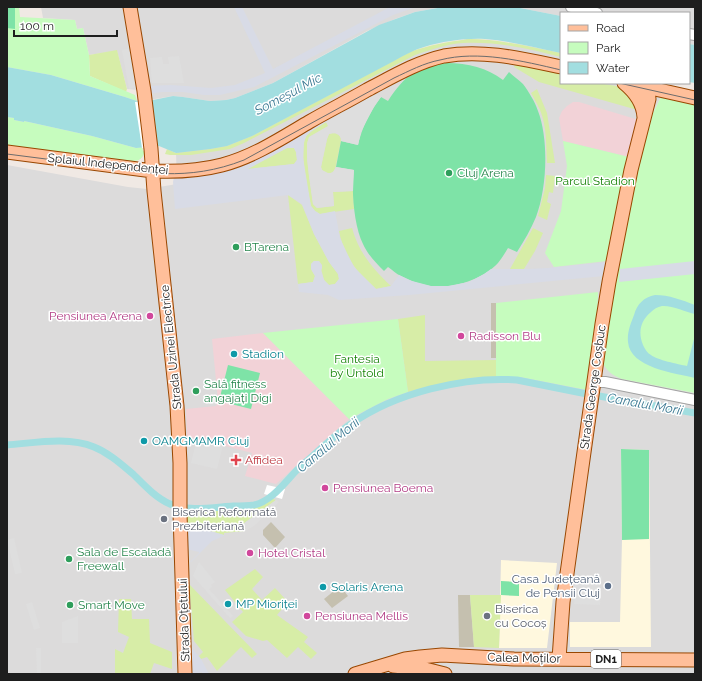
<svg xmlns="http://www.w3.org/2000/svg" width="702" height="681" viewBox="0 0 702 681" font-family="Raleway,sans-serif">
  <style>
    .residential { fill: #dcdbdb }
    .commercial { fill: #f2d2d7 }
    .education { fill: #fff8de }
    .construction { fill: #c5c0af }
    .grass { fill: #d7eda7 }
    .park { fill: #c6fcbe }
    .pitch { fill: #7ee3a7 }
    .parking { fill: #dedede }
    .plaza { fill: #d8dbe6; fill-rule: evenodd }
    .water { fill: #a2dee0 }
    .pier { fill: #fff }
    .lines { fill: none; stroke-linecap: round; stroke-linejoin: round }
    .canal { stroke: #a2dee0; stroke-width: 7 }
    .minor-casing { stroke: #a2a2a2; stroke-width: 12 }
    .major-casing { stroke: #994700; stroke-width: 15 }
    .minor { stroke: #fff; stroke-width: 10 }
    .major { stroke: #ffbf9a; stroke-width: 13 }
    .tram { stroke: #6c6c6c; stroke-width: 1 }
    .leisure-dot { fill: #2e9e5b; stroke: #fff; stroke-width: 1.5 }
    .hotel-dot { fill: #d1479c; stroke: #fff; stroke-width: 1.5 }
    .culture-dot { fill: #0f9aa8; stroke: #fff; stroke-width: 1.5 }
    .health-dot { fill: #e0444e; stroke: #fff; stroke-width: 1.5 }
    .worship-dot { fill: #6b7280; stroke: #fff; stroke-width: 1.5 }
    .service-dot { fill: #5c6f8a; stroke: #fff; stroke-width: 1.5 }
    .labels { text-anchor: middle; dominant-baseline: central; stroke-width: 3; stroke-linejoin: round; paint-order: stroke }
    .shield { fill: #fff; stroke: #626262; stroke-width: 1 }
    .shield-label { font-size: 11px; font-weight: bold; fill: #1e1e1e }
    .street-label { font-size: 12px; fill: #1e1e1e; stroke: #fff }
    .leisure-label { font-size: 12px; fill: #27864d; stroke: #fff; text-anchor: start }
    .park-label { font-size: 12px; fill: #158306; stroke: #fff }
    .hotel-label { font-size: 12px; fill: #b23c85; stroke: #fff; text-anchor: start }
    .culture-label { font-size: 12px; fill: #0d838f; stroke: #fff; text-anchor: start }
    .health-label { font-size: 12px; fill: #be3a42; stroke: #fff; text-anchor: start }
    .worship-label { font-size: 12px; fill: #5b616d; stroke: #fff; text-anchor: start }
    .service-label { font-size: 12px; fill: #4e5e75; stroke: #fff; text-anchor: end }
    .water-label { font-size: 13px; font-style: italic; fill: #3b7993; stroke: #fff }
  </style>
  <rect width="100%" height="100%" fill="#f0e9e4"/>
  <path class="residential" d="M41 7H443L415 12 395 19 367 31 273 83 235 98 226 100 210 101 183 97 173 96 149 100 138 90 127 89 117 51 89 55 83 28 77 29 75 20 43 18Z
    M515 7H695V45L689 44V13H561V16Z
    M468 39 522 45 561 53V83H663L661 97 644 131 622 379 695 393V674H7V165L128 187 147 189 177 184 176 153 410 52Z"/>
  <path class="commercial" d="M573 102H579L639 120 629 157 563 141 559 118 562 111 567 106Z
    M263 333 349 419 276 484 245 476 252 453 187 436 186 409 216 406 218 401 212 339Z"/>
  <path class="education" d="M621 449 649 450 651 647H570V622H620L622 540Z
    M501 560 557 563 547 648H499Z"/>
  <path class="construction" d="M491 303H496L517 358H491Z
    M271 522 285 537 275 548 263 535V530Z
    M340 586 348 596 332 608 324 599Z
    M458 595H470L474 647H459Z"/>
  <path class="grass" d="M468 39C500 39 530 47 561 53V57C529 49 496 41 463 43 447 44 430 50 415 55L244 143 230 149 191 155H170L165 154 167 149 176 153 210 149 227 146 252 136 410 52C429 45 448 42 468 39Z
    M117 50 127 89 126 92 90 76 89 55Z
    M515 64 561 74V83C576 83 615 81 626 91 631 94 637 105 641 111L539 82 514 67Z
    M537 89 547 113 555 163H547C546 146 547 126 540 110 537 104 534 98 531 93Z
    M326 122 329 126 309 137 307 158 309 176 313 204 317 208 334 206 333 192 353 191 354 209 320 214 315 211 311 206C308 191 299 149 306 137 309 130 320 126 326 122Z
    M332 133C338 133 341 136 341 141L335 170C330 175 327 174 322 170L321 167 327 139 329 134Z
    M287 148H294L296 152 297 160 294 164 248 169 247 168Z
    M546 175 555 176 553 193 549 192 547 202 551 204 547 220 538 216 545 188Z
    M288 195 302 205 314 234 329 262 338 274 339 279 335 284 329 285 324 280 319 261H314L311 264V269L315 276 313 282 298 284Z
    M352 228C359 253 373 269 391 286L376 289C369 282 360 275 354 266 347 256 341 243 339 231Z
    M533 228 543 233 535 251 524 269H510Z
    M425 315V361L496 360V377L471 378 446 383 408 392 398 319Z
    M270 498 276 500 243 524 245 531 224 533V535L186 524V513H188V510L205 511 254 507 262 504 266 502Z
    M255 569 263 577 252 589 262 600 275 588 288 602 277 615 308 637 304 642 317 653 311 659 298 647 287 658 267 640 263 641 246 636 232 622 243 612 225 590Z
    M189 584 257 654 252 658 241 647 217 671 207 657 201 659 199 656 203 652 194 641Z
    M470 595H501L499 648 474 647Z
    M119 599H131L132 619H149L150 643 172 652V669L154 663 150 674H115V649L123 653 129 637 118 632Z"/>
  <path class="park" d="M7 7H19L20 17 75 20 77 29 83 28 89 55 90 76 135 95 137 101 125 97 51 75 7 67Z
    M661 97 695 102V393L622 379C612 375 606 371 602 361L639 150 644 131Z
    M7 117 14 118V120L24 122V121L92 136 136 148 142 147 143 151H145C142 161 138 161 129 161L7 145Z
    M563 141 629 157 607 261 554 267 545 253 561 211 567 166Z
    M598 292 597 323 587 390 520 377H496V303Z
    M398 319 408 392 388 399 349 419 263 333Z"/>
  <path class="pitch" d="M7 7H15V29L7 28Z
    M447 63C468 63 487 68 503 80L509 72C513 76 519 80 523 84 529 92 535 102 538 111 549 140 547 188 536 217 531 229 524 241 517 252L508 248C505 253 502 258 498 263 482 280 453 289 430 286 420 284 410 281 401 276 396 274 393 270 388 267L384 271C376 263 368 255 363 244 354 226 351 190 354 170L336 167 341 141 358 145C362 127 370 112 381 97L388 101C405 75 416 67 447 63Z
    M228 365 260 373 251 409 219 401Z
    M621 449 649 450V539L622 540Z
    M501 581 519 582V596L501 595Z"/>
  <path class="parking" d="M131 48 138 87 129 89 122 50Z
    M179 56 184 83H152L150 58 162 57 163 64H169L168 57Z
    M375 94 381 97 375 105 366 122 361 132 358 145 341 141V138L339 135 335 133 329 134 327 139 321 167 322 170 328 173H331L333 172 336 167 354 170 353 191 333 192 334 206 317 208 313 204 309 176 307 158V143L309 137 328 126 326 122Z
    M197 439 223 445 217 469 191 463Z
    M276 500 279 502 254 526 245 531 243 524Z
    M14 538 22 573 15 574 7 540Z
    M199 562 215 582 211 585 212 587 209 589 233 616 230 618 193 576Z
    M575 575 602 576 600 605 574 604Z
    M32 602 40 628 34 630 26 604Z
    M78 616V643H62V622Z
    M36 648H41V674H37Z"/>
  <path class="plaza" d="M234 7H242L273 69 390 7H416L393 15 254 87 220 95H204L183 92H162L149 94 147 86 171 85 211 88 235 85 265 73Z
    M325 119 326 122 312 131 306 136 304 142 303 158 311 206 315 211 320 214 335 211 340 238 347 253 354 267 376 289 391 286 399 275 412 281 431 286H448L469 282 484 274 491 269H528L548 268 607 262 604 276 409 295 339 300 328 295 299 292 298 284 313 282 315 276 311 269V264L314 261H319L322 265V268L321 271 324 280 329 285 335 284 339 279 338 274 329 262 314 234 302 204 288 195 175 209 173 182 174 177 220 172ZM287 148H294L296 152 297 160 294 164 248 169Z
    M695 261V274L619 282 620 269Z
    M186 524 224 535V536L212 541 191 562H187L185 560ZM186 549 199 552V553L190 562 188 561 186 559Z
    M190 646 201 659 209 674H202V672L196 674H188Z"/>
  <path class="water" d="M443 7H515L561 16V53C536 48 511 41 485 39 465 38 444 41 424 47 414 50 404 55 394 61L252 136 227 146 210 149 176 153 159 146 136 148 92 136 24 121V122L14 120V118L7 117V67L51 75 125 97 137 101 153 100 173 96 183 97 210 101 226 100 235 98 273 83 379 25 415 12Z
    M689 44 695 45V83L689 82Z
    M655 295C669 295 682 300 695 305V314C686 312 671 305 662 306 657 307 654 309 651 312 640 321 638 333 643 345 645 349 647 353 651 355 657 360 678 364 687 366L695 335V378C675 373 630 368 628 342 627 332 631 323 634 315 637 304 644 297 655 295Z"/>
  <path class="pier" d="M149 100 155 147 142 148 135 102Z
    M267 485 285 489 282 499 264 494Z"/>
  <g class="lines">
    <path class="canal" d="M7 445C34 443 68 436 94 447 109 453 121 464 133 474 144 485 156 498 170 504 186 512 216 507 233 506 240 506 247 506 254 505 273 501 287 479 300 467 317 453 333 436 351 424 395 393 464 376 517 380L582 393 695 413"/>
    <g class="minor-casing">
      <path id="minor" d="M571 7 597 13
        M689 34 695 35
        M594 382H605L695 400"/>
    </g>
    <g class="major-casing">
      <path id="major" d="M130 7 144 91 151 149 154 191 177 406 180 463V513L185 674
        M624 83C635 92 643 102 644 117
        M628 83 695 98
        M7 152 153 171C177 172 199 171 222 165 253 157 282 138 309 122 328 111 348 101 367 90 392 77 417 62 444 56 483 49 523 59 561 67
        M559 659 563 602 602 324 609 282 631 170 649 99 648 90 646 87
        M393 666 425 669 445 674
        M355 674 405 659 420 657 442 655 514 659 695 660"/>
    </g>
    <use href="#minor" class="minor"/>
    <use href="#major" class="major"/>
    <path class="tram" d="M619 83 695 100
      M7 154C33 157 59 161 85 164 142 173 188 182 244 160L394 78C409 71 424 63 440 60 478 50 523 61 561 70"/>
  </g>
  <g class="leisure-dot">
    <circle cx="449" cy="173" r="4"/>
    <circle cx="236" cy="247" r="4"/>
    <circle cx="196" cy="391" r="4"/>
    <circle cx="69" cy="559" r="4"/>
    <circle cx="70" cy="605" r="4"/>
  </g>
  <g class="hotel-dot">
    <circle cx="150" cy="316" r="4"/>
    <circle cx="461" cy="336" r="4"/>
    <circle cx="325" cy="488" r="4"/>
    <circle cx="250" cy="553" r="4"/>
    <circle cx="307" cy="616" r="4"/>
  </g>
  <g class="culture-dot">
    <circle cx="234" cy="354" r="4"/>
    <circle cx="144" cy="441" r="4"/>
    <circle cx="323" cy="587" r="4"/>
    <circle cx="228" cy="604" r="4"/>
  </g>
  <path class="health-dot" d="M234 454h4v4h4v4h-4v4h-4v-4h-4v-4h4z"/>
  <g class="worship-dot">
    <circle cx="164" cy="519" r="4"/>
    <circle cx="487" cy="616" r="4"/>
  </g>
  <circle class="service-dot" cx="608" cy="586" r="4"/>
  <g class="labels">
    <rect class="shield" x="591" y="650" width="30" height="18" rx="3"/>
    <g class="shield-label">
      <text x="606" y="659">DN1</text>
    </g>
    <g class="street-label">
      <text transform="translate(108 164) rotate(6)">Splaiul Independenței</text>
      <text transform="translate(171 347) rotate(-96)">Strada Uzinei Electrice</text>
      <text transform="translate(593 387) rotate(-82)">Strada George Coșbuc</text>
      <text transform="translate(184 620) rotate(-92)">Strada Oțetului</text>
      <text transform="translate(524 658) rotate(1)">Calea Moților</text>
    </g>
    <g class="leisure-label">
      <text x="457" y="173">Cluj Arena</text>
      <text x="244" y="247">BTarena</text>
      <text x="204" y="384">Sală fitness<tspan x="204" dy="14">angajați Digi</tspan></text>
      <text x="77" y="552">Sala de Escaladă<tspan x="77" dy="14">Freewall</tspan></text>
      <text x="78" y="605">Smart Move</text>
    </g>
    <g class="park-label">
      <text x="595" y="181">Parcul Stadion</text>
      <text x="357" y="359">Fantesia<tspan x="357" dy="14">by Untold</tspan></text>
    </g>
    <g class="hotel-label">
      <text x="142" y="316" text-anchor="end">Pensiunea Arena</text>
      <text x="469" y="336">Radisson Blu</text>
      <text x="333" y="488">Pensiunea Boema</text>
      <text x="258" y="553">Hotel Cristal</text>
      <text x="315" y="616">Pensiunea Mellis</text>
    </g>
    <g class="culture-label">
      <text x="242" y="354">Stadion</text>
      <text x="152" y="441">OAMGMAMR Cluj</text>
      <text x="331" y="587">Solaris Arena</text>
      <text x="236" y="604">MP Mioriței</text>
    </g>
    <g class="health-label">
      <text x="245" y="460">Affidea</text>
    </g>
    <g class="worship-label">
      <text x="172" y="512">Biserica Reformată<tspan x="172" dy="14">Prezbiteriană</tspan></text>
      <text x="495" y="609">Biserica<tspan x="495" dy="14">cu Cocoș</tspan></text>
    </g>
    <g class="service-label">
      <text x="600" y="579">Casa Județeană<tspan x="600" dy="14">de Pensii Cluj</tspan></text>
    </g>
    <g class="water-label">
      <text transform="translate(288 94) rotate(-28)">Someșul Mic</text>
      <text transform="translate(645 404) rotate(10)">Canalul Morii</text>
      <text transform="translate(328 445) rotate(-40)">Canalul Morii</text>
    </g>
  </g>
  <rect width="702" height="681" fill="none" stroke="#1e1e1e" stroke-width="16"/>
  <rect x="560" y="12" width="130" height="72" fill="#ffffff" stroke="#a5a5a5"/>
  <rect x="568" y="25" width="20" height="6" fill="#ffbf9a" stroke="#a5a5a5"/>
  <text x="596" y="32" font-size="12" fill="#1e1e1e">Road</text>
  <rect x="568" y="42" width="20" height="12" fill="#c6fcbe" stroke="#a5a5a5"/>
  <text x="596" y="52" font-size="12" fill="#1e1e1e">Park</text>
  <rect x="568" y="62" width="20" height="12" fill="#a2dee0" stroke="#a5a5a5"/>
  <text x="596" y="72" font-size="12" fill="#1e1e1e">Water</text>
  <path d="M14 30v6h103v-6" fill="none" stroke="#1e1e1e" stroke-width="2"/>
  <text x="20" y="30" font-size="12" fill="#1e1e1e" stroke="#ffffff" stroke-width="3" paint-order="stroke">100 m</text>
</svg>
